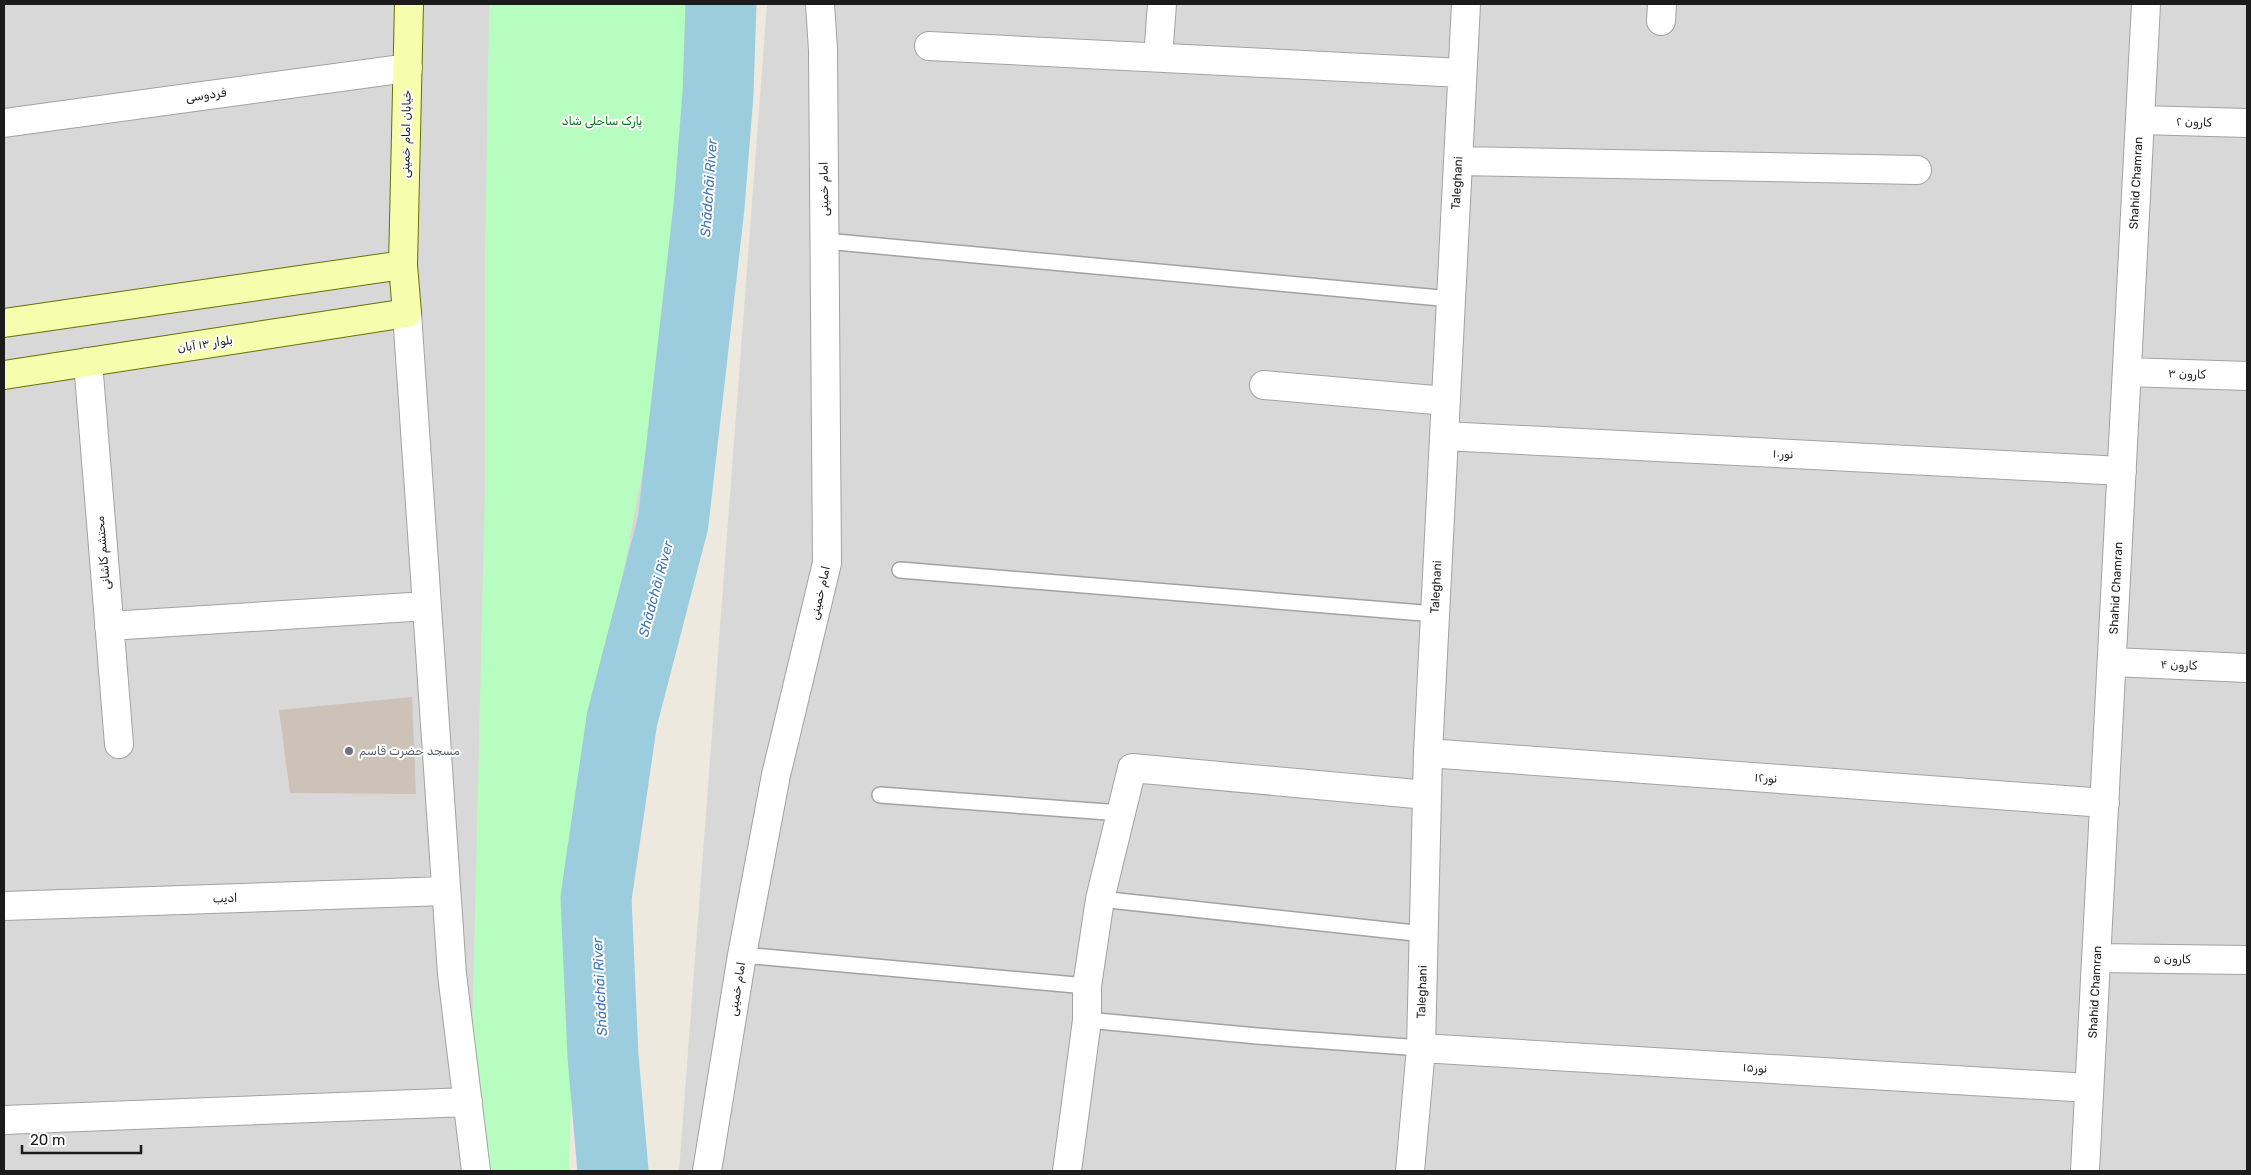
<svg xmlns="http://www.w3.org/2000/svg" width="2251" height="1175" viewBox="0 0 2251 1175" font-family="Rubik,Cairo,sans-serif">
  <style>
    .residential { fill: #d9d8d8 }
    .park { fill: #b7fdc0 }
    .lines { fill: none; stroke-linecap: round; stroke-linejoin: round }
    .river { stroke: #9ccddf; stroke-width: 71 }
    .building { fill: #cdc2b8 }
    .lane-casing { stroke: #a2a2a2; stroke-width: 18 }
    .street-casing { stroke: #a2a2a2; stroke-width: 30 }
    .secondary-casing { stroke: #627400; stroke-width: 30 }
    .lane { stroke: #fff; stroke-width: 15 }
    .street { stroke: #fff; stroke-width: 28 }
    .secondary { stroke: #f6fdad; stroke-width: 28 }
    .worship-dot { fill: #6b7280; stroke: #fff; stroke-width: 2 }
    .labels { text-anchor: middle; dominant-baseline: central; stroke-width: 4; stroke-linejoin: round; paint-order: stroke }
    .street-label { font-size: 12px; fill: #1b1b1b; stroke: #fff }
    .park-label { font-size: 12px; fill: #047e14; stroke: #fff }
    .worship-label { font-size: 12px; fill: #5b616d; stroke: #fff; text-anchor: start }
    .water-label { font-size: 14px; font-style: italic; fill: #4274b0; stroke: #fff }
  </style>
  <rect width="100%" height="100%" fill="#ede9df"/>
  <path class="residential" d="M4 4H658L709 207 512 1171H4Z
    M767 4H2247V1171H679Z"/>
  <path class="park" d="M489 4H709L718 93 709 207 659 385 608 652 575 968 569 1171H482L472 1044 485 483V259Z"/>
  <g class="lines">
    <path class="river" d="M613 1171 603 1056 596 898 622 719 673 523 709 207 718 93 721 4"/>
  </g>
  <path class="building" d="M412 697 416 794 290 793 279 710Z"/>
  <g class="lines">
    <g class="lane-casing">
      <path id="lane" d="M825 241 1451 299
        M900 570 1435 614
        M880 795 1121 813
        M1100 899 1424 934
        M742 955 1087 986
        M1087 1020 1257 1036 1421 1048"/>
    </g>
    <g class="street-casing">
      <path id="street" d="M1661 21 1662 4
        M929 46 1462 73
        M1158 57 1162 4
        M2140 120 2247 123
        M4 123 408 68
        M1458 161 1917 170
        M407 313 452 974 476 1171
        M88 362 119 744
        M2127 372 2247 376
        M1264 385 1446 401
        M1444 436 2122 471
        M109 626 427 606
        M2112 662 2247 668
        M1428 753 2105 803
        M4 906 446 891
        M2096 958 2247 960
        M1421 1048 2089 1088
        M4 1120 468 1102
        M707 1171 742 955 776 775 827 563 823 50 820 4
        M1067 1171 1087 1020V986L1100 899 1132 768 1427 795
        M1410 1171 1421 1048 1428 753 1466 4
        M2085 1171 2146 4"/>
    </g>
    <g class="secondary-casing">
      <path id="secondary" d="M4 323 403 265
        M4 375 407 313 403 265 409 4"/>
    </g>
    <use href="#lane" class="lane"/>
    <use href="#street" class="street"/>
    <use href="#secondary" class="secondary"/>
  </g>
  <circle class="worship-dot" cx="349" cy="751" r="5"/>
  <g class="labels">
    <g class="street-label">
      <text transform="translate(206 95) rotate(-8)">فردوسی</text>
      <text transform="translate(2194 122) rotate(2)">کارون ۲</text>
      <text transform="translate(406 134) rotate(-89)">خیابان امام خمینی</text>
      <text transform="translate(1457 183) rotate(-87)">Taleghani</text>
      <text transform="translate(2136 183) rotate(-87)">Shahid Chamran</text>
      <text transform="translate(824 189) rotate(-91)">امام خمینی</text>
      <text transform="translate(205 344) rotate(-9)">بلوار ۱۳ آبان</text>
      <text transform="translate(2187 374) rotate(2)">کارون ۳</text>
      <text transform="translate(1783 454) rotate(3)">نور۱۰</text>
      <text transform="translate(103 553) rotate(-95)">محتشم کاشانی</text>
      <text transform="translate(1436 587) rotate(-87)">Taleghani</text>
      <text transform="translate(2116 588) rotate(-87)">Shahid Chamran</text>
      <text transform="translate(820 593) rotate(-77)">امام خمینی</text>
      <text transform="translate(2179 665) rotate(2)">کارون ۴</text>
      <text transform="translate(1766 778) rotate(4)">نور۱۲</text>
      <text transform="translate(225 898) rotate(-2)">ادیب</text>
      <text transform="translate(2172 959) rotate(1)">کارون ۵</text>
      <text transform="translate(737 989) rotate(-81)">امام خمینی</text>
      <text transform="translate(1422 992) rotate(-88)">Taleghani</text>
      <text transform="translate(2095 992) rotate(-87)">Shahid Chamran</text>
      <text transform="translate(1755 1068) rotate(3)">نور۱۵</text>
    </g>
    <g class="park-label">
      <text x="602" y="121">پارک ساحلی شاد</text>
    </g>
    <g class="worship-label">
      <text x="359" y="751">مسجد حضرت قاسم</text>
    </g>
    <g class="water-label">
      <text transform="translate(709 188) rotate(-86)">Shādchāi River</text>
      <text transform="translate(656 589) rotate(-75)">Shādchāi River</text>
      <text transform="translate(600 987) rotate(-93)">Shādchāi River</text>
    </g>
  </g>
  <rect width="2251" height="1175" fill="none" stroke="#1b1b1b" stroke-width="10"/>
  <path d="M22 1145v8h119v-8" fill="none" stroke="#1b1b1b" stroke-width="2.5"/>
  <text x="30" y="1145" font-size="15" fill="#1b1b1b" stroke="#ffffff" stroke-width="4" paint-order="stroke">20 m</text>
</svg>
